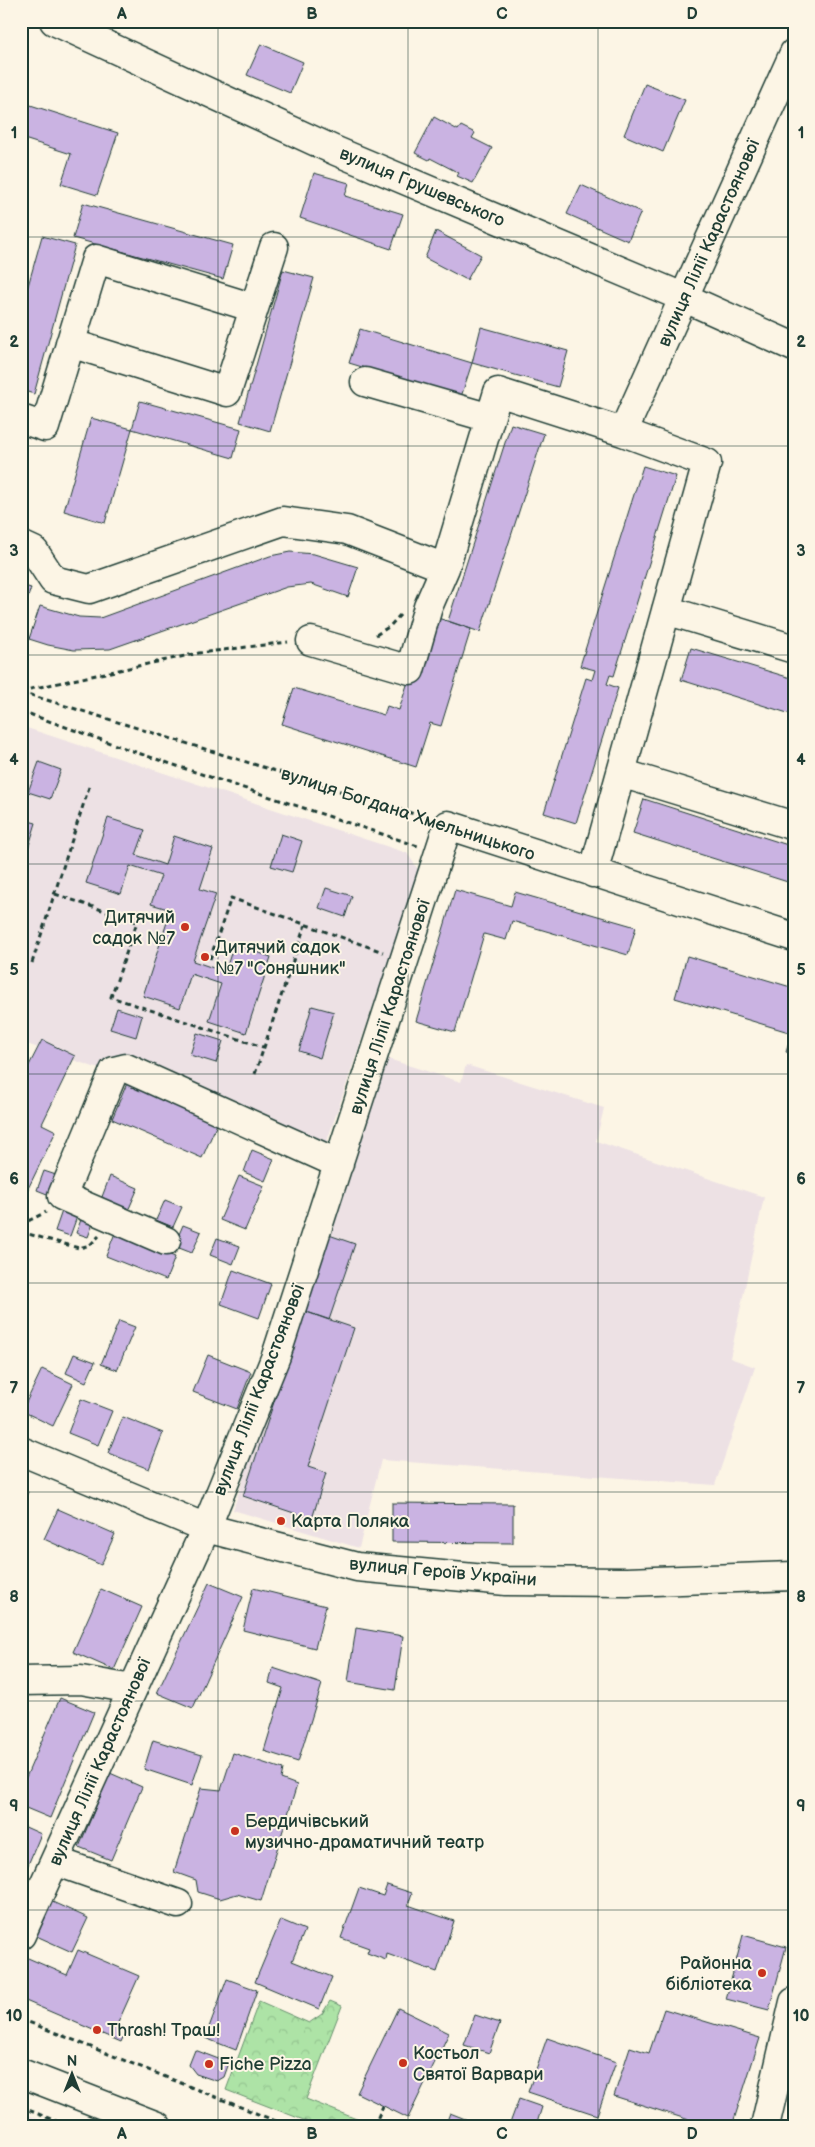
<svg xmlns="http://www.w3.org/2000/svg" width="815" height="2147" viewBox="0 0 815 2147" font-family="'Balsamiq Sans',sans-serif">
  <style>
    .built { fill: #ede1e4 }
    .forest { fill: url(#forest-crowns); stroke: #66906d }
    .building { fill: #cab3e2; stroke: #1f3d34 }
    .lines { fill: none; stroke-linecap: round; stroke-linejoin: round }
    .minor-casing { stroke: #1f3d34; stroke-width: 31 }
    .path { stroke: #1f3d34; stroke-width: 3; stroke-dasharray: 5 4; stroke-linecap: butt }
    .minor { stroke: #fcf5e5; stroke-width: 28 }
    .grid { fill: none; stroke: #1f3d34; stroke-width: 1; stroke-opacity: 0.55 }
    .poi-dot { fill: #c8321e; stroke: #fcf5e5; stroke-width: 2 }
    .labels { text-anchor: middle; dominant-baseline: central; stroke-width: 4; stroke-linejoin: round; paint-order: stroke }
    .street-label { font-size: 18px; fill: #1f3d34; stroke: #fcf5e5 }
    .poi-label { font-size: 18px; fill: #1f3d34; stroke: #fcf5e5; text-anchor: start }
    .neatline { fill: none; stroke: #1f3d34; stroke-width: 2 }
    .grid-label { font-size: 16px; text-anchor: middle; font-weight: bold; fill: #1f3d34 }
  </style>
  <defs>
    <pattern id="forest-crowns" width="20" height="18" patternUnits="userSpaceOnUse" patternTransform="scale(1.25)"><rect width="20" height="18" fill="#ade3a6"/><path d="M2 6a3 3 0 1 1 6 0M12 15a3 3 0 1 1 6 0" fill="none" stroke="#94c490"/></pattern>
  </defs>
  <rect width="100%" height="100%" fill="#fcf5e5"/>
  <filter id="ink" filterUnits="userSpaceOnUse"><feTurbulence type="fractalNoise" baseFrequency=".02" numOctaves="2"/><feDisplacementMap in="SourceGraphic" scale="10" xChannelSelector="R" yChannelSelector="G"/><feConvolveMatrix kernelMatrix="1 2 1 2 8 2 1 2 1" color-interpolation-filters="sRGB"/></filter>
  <g filter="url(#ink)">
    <path class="built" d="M21 726 407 853 419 871 325 1147 21 1042Z
      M382 1057 461 1082 466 1065 604 1108 596 1141 764 1197 730 1358 755 1367 715 1485 381 1460 359 1548 233 1510Z
      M21 2112 54 2126H21Z"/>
    <path class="forest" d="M259 2001 309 2023 322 2014 330 2001 342 2006 306 2099 374 2126H319L226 2090Z"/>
    <path class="building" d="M261 44 303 62 290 93 247 75Z
      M645 84 685 100 663 152 624 135Z
      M21 102 118 133 97 195 61 184 71 154 21 138Z
      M434 117 458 130 461 126 475 133 472 138 492 148 473 183 457 176 459 173 430 158 429 160 415 153Z
      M314 173 349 183 345 196 403 214 391 249 300 218Z
      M581 185 641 212 628 241 567 214Z
      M83 203 233 245 223 279 73 238Z
      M436 231 481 255 467 280 425 258Z
      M42 236 75 245 34 394 21 390V311Z
      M283 270 314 278 270 431 240 422Z
      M481 327 568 351 558 387 472 363Z
      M360 329 472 363 461 397 349 363Z
      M140 401 241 429 233 458 132 429Z
      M91 418 132 429 105 523 64 511Z
      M511 424 544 434 480 632 448 621Z
      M643 466 676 476 614 676 610 675 607 684 618 688 576 823 544 813 586 678 592 680 595 670 580 666Z
      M290 552 314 554 358 567 348 597 311 584 287 587 110 649 74 650 48 645 29 639 40 606 79 617 100 618 270 556Z
      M21 585 31 588 21 618Z
      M429 615 471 629 441 726 430 723 416 767 282 724 294 688 384 715 387 706 399 710Z
      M691 648 794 679V715L681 680Z
      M39 762 61 770 50 799 28 792Z
      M644 799 794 847V884L633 833Z
      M108 818 145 830 136 855 165 865 174 836 213 849 200 889 216 894 193 961 225 972 234 944 271 957 246 1033 209 1021 221 984 191 974 180 1008 143 996 171 910 151 904 161 876 130 866 121 894 86 883Z
      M21 819 36 823 27 852 21 850Z
      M281 834 302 841 292 872 271 866Z
      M326 888 352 896 345 917 319 908Z
      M455 890 511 906 515 892 636 927 628 955 512 921 506 940 484 934 455 1032 416 1021Z
      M687 956 794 988V1054L786 1052 792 1033 675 998Z
      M312 1006 334 1012 320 1058 299 1051Z
      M117 1008 142 1016 136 1037 110 1029Z
      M197 1033 223 1041 216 1063 190 1055Z
      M42 1040 75 1056 42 1124 56 1131 23 1199 21 1198V1121L24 1116 21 1115V1081Z
      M130 1076 221 1115 202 1158 112 1119Z
      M252 1150 274 1159 265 1181 244 1172Z
      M44 1171 59 1176 52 1196 37 1190Z
      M110 1176 138 1188 127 1213 100 1202Z
      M239 1176 264 1186 245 1230 220 1220Z
      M165 1200 182 1207 173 1227 156 1220Z
      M63 1208 78 1214 70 1236 55 1231Z
      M82 1217 94 1221 88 1237 76 1233Z
      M183 1225 201 1232 192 1253 174 1246Z
      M115 1233 175 1257 166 1280 106 1256Z
      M329 1235 355 1244 329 1320 304 1311Z
      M217 1238 240 1246 233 1264 210 1255Z
      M233 1270 271 1284 259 1318 221 1304Z
      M304 1311 354 1328 308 1467 326 1473 312 1519 243 1496Z
      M119 1321 135 1327 117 1370 101 1364Z
      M74 1354 95 1362 86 1382 66 1373Z
      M208 1355 251 1372 237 1409 193 1392Z
      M42 1369 73 1384 53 1426 22 1411Z
      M81 1399 112 1411 98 1445 68 1433Z
      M123 1417 163 1433 149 1469 108 1453Z
      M21 1489 28 1492 21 1506Z
      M392 1503 513 1504V1543L392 1542Z
      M58 1509 115 1534 101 1565 44 1539Z
      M209 1583 243 1597 193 1708 157 1693Z
      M253 1588 326 1606 315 1648 243 1630Z
      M101 1589 142 1607 114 1670 73 1652Z
      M356 1628 403 1636 395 1690 348 1682Z
      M273 1668 322 1684 298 1762 264 1751 283 1688 269 1683Z
      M60 1698 94 1712 50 1818 21 1806V1789Z
      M153 1740 202 1755 192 1785 144 1769Z
      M233 1753 283 1769 281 1779 297 1785 261 1901 237 1894 220 1899 198 1892 196 1880 174 1872 201 1788 221 1790Z
      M110 1773 142 1787 111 1860 79 1847Z
      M21 1825 41 1834 22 1879H21Z
      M387 1885 412 1893 408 1905 454 1921 437 1972 387 1954 386 1960 367 1953 369 1948 341 1938 359 1888 383 1896Z
      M48 1900 88 1918 72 1952 32 1934Z
      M281 1920 305 1930 292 1961 332 1977 319 2009 255 1982Z
      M743 1935 786 1947 769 2010 726 1999Z
      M78 1950 139 1976 117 2025 127 2029 121 2042 21 1999V1955L67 1975Z
      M227 1979 257 1990 236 2050 205 2038Z
      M398 2008 449 2033 408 2118 357 2093Z
      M664 2009 760 2038 732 2126H708L614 2096 630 2047 649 2053Z
      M475 2015 500 2023 489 2053 464 2045Z
      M547 2038 616 2062 597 2115 528 2092Z
      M195 2050 229 2063 224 2077 217 2081 196 2074 189 2065Z
      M519 2099 542 2107 536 2126H509Z
      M450 2113 483 2126H445Z"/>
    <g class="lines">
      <g class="minor-casing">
        <path id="minor" d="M54 21 336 151 685 298 794 347
          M70 343 227 392 274 247
          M365 382 490 418
          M21 419 45 427 96 259 254 308
          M623 432 794 53
          M21 545 34 551 53 580 89 589 283 521 347 530 445 568
          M666 610 794 649
          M311 641 410 670 428 607 445 568 498 392 623 432 707 463 593 873
          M621 773 794 826
          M166 1241 62 1196 114 1071 126 1068 339 1164
          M21 1451 206 1528 357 1567 506 1581 627 1582 794 1576
          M21 1681 81 1680 132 1689
          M55 1861 178 1904
          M21 1935 206 1528 276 1356 448 825 794 937
          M21 2073 157 2126
          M765 2126 794 2002"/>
      </g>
      <path class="path" d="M376 635 390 626 400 615
        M21 691 199 653 288 642
        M21 692 427 818
        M21 711 141 754 418 846
        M55 894 137 922 111 997 263 1047
        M210 959 231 898 383 952
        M32 963 90 784
        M255 1074 305 925
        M21 1226 30 1220 46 1212
        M21 1232 79 1248 90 1245 99 1236
        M21 2019 288 2126
        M21 2107 68 2126
        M374 2126 383 2106"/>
      <use href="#minor" class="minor"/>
    </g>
  </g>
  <path class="grid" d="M218 21V2126M408 21V2126M598 21V2126M21 237H794M21 446H794M21 655H794M21 864H794M21 1074H794M21 1283H794M21 1492H794M21 1701H794M21 1910H794"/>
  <g class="poi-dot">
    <circle cx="185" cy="927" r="5"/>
    <circle cx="205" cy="957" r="5"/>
    <circle cx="281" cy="1521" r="5"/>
    <circle cx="235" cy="1831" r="5"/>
    <circle cx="762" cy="1973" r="5"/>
    <circle cx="97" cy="2030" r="5"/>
    <circle cx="403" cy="2063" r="5"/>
    <circle cx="209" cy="2064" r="5"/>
  </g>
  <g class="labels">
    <g class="street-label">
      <text transform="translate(422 187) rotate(23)">вулиця Грушевського</text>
      <text transform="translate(709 243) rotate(-66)">вулиця Лілії Карастоянової</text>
      <text transform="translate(408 814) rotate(18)">вулиця Богдана Хмельницького</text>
      <text transform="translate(390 1007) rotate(-72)">вулиця Лілії Карастоянової</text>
      <text transform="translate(259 1390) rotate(-69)">вулиця Лілії Карастоянової</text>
      <text transform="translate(443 1572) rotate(5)">вулиця Героїв України</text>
      <text transform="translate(100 1762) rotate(-66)">вулиця Лілії Карастоянової</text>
    </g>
    <g class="poi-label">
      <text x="175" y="917" text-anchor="end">Дитячий<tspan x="175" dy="21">садок №7</tspan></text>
      <text x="215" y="947">Дитячий садок<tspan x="215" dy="21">№7 "Соняшник"</tspan></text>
      <text x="291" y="1521">Карта Поляка</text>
      <text x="245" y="1821">Бердичівський<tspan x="245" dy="21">музично-драматичний театр</tspan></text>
      <text x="752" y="1963" text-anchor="end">Районна<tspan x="752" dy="21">бібліотека</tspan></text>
      <text x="107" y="2030">Thrash! Траш!</text>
      <text x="413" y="2053">Костьол<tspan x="413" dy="21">Святої Варвари</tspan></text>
      <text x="219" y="2064">Fiche Pizza</text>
    </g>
  </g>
  <rect width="815" height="2147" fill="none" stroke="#fcf5e5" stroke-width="55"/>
  <g transform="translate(72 2074)" stroke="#fcf5e5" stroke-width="4" paint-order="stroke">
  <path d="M0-4L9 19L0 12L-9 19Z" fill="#1f3d34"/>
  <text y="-8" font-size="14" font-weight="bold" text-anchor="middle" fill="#1f3d34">N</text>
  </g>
  <rect x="28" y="28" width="760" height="2092" class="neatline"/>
  <g class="grid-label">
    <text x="122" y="19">A</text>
    <text x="312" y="19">B</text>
    <text x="502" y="19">C</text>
    <text x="692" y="19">D</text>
    <text x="14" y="138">1</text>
    <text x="801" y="138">1</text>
    <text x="14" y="347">2</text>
    <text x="801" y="347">2</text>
    <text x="14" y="556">3</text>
    <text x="801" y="556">3</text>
    <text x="14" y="765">4</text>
    <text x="801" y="765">4</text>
    <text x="14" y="975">5</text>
    <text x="801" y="975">5</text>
    <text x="14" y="1184">6</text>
    <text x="801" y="1184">6</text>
    <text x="14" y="1393">7</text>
    <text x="801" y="1393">7</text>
    <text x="14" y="1602">8</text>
    <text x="801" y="1602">8</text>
    <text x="14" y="1811">9</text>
    <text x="801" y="1811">9</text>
    <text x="14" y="2021">10</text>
    <text x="801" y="2021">10</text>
    <text x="122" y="2139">A</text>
    <text x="312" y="2139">B</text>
    <text x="502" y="2139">C</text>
    <text x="692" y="2139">D</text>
  </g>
</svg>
